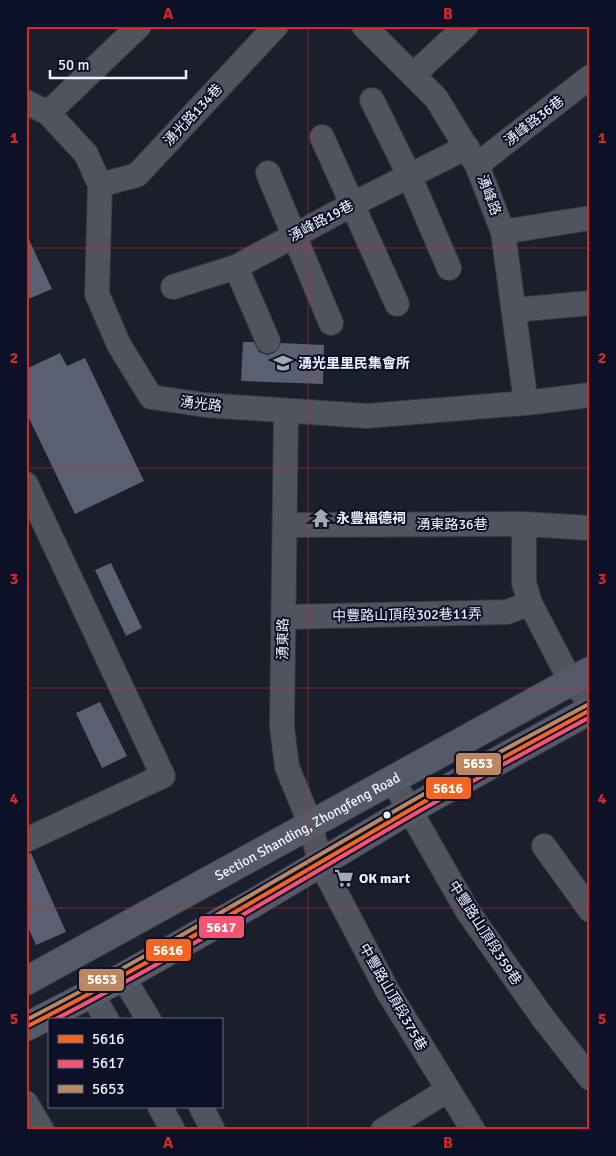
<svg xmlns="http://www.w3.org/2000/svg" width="616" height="1156" viewBox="0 0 616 1156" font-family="Signika,'Noto Sans TC',sans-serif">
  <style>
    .building { fill: #5a5f72 }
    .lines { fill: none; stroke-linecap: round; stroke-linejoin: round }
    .minor-casing { stroke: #353841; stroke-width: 26 }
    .major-casing { stroke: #353841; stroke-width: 30 }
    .minor { stroke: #51545e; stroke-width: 24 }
    .major { stroke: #565a68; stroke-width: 28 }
    .bus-1-casing { stroke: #0c1127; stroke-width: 8 }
    .bus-2-casing { stroke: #0c1127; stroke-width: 8 }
    .bus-3-casing { stroke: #0c1127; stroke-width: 8 }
    .bus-1 { stroke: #f26522; stroke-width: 4 }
    .bus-2 { stroke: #f65372; stroke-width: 4 }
    .bus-3 { stroke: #bb8660; stroke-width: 4 }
    .grid { fill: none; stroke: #d62828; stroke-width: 1; stroke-opacity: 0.55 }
    .bus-dot { fill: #eef2ff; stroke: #0c1127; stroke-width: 2 }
    .labels { text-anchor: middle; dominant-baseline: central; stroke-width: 4; stroke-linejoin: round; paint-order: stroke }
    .street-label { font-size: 14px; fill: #eef2ff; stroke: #0c1127 }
    .poi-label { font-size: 14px; font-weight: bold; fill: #eef2ff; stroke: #0c1127; text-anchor: start }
    .line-badge { stroke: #0c1127; stroke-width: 2 }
    .badge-label { font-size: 14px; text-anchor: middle; font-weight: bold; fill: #fff }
    .neatline { fill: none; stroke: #d62828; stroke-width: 2 }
    .grid-label { font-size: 16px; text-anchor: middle; font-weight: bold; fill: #d62828 }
  </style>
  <rect width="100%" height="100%" fill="#1b1e2b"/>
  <path class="building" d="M26 233 52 289 26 300Z
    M243 342H254L259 352 267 355 274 353 281 343 324 345 323 384 241 381Z
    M60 353 67 366 85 358 144 481 75 514 26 412V369Z
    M111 563 142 628 126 636 95 570Z
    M100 702 127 756 102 768 76 713Z
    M31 853 66 932 36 945 26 923V854Z"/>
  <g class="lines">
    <g class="minor-casing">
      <path id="minor" d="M364 26 436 98 477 165 503 232 526 403
        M413 75 466 26
        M372 100 409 175 449 268
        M26 102 48 113 86 154 100 185 97 294 119 345 151 397 205 405 367 416 526 403 590 395
        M48 113 139 26
        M322 137 397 304
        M477 165 590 77
        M268 173 331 323
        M100 185 137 175 276 26
        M503 232 590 218
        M236 267 268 341
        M173 287 236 267 353 204 467 147
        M515 310 590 303
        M286 411 282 727 287 767 310 823 320 862 387 990 473 1130
        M26 484 163 776 26 840
        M524 524V583L530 603 571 682 590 700
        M285 525 524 524 590 528
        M284 617 507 612 530 603
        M392 779 468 912 543 1018 590 1078
        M544 846 590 910
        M123 977 149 1020
        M91 993 107 1020
        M26 1103 42 1130
        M160 1107 173 1130
        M201 1107 213 1130
        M383 1130 448 1090"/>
    </g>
    <g class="major-casing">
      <g id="major">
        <path id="s1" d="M26 981 590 671"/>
        <path d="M26 1027 123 977 257 901 409 810 590 710"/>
      </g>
    </g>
    <use href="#minor" class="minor"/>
    <use href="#major" class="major"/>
    <g class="bus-1-casing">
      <path id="bus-1" d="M26 1027C157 960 281 885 408 811 468 776 529 744 590 710"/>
    </g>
    <g class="bus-2-casing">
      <path id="bus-2" d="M54 1020C176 957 292 885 411 816 470 782 530 750 590 717"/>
    </g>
    <g class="bus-3-casing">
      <path id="bus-3" d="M26 1020C156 953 279 878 405 805 465 770 526 738 587 705"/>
    </g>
    <use href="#bus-1" class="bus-1"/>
    <use href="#bus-2" class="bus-2"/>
    <use href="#bus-3" class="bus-3"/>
  </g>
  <path class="grid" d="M308 26V1130M26 248H590M26 468H590M26 688H590M26 908H590"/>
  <defs>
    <g id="school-bare" transform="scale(1.5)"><path d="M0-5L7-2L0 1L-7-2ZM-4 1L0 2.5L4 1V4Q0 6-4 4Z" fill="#a4a8b5" stroke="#0c1127" stroke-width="2.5" paint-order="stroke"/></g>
    <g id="temple-bare" transform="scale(1.5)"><path d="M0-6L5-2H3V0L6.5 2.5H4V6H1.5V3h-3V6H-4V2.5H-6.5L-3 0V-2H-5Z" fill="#a4a8b5" stroke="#0c1127" stroke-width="2.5" paint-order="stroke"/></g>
    <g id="supermarket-bare" transform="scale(1.5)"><path d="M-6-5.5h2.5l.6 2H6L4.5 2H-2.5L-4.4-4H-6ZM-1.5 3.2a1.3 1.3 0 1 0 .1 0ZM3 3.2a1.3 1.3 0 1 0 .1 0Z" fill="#a4a8b5" stroke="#0c1127" stroke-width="2.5" paint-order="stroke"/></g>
  </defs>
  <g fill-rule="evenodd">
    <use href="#school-bare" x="283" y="363"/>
    <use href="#temple-bare" x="321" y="518"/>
    <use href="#supermarket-bare" x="344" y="878"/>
  </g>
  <circle class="bus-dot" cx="387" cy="815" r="4.5"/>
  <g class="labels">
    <g class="street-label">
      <text transform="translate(193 115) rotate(-47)">湧光路134巷</text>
      <text transform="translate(534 121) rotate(-38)">湧峰路36巷</text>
      <text transform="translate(489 195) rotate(69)">湧峰路</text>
      <text transform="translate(321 221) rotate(-28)">湧峰路19巷</text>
      <text transform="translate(201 404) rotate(7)">湧光路</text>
      <text x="452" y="524">湧東路36巷</text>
      <text transform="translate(407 615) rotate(-1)">中豐路山頂段302巷11弄</text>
      <text transform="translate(283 639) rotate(-89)">湧東路</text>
      <text stroke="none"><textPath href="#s1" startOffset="321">Section Shanding, Zhongfeng Road</textPath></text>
      <text transform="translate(485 933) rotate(57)">中豐路山頂段359巷</text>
      <text transform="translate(393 997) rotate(60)">中豐路山頂段375巷</text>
    </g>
    <g class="poi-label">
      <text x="298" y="363">湧光里里民集會所</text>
      <text x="336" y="518">永豐福德祠</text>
      <text x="359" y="878">OK mart</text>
    </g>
  </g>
  <g class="line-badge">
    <rect x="455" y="752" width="47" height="24" rx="5" fill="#bb8660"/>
    <rect x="425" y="776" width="47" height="24" rx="5" fill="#f26522"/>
    <rect x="198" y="915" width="47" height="24" rx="5" fill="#f65372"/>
    <rect x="145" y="938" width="47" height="24" rx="5" fill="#f26522"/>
    <rect x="78" y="968" width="47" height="24" rx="5" fill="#bb8660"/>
  </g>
  <g class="badge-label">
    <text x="478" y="768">5653</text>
    <text x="448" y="793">5616</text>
    <text x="221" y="932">5617</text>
    <text x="168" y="955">5616</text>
    <text x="102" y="984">5653</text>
  </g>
  <rect width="616" height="1156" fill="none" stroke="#0c1127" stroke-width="55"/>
  <rect x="48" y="1018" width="175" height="90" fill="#0c1127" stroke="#666b7d"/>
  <rect x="58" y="1035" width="25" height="8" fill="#f26522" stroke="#666b7d"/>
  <text x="92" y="1044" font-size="15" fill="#eef2ff">5616</text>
  <rect x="58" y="1060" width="25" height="8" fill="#f65372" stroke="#666b7d"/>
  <text x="92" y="1068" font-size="15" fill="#eef2ff">5617</text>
  <rect x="58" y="1085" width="25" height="8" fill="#bb8660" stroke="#666b7d"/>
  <text x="92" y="1094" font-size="15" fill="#eef2ff">5653</text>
  <path d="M50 70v8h136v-8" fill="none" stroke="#eef2ff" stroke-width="2.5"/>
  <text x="58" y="70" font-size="15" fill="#eef2ff" stroke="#0c1127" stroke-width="4" paint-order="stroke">50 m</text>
  <rect x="28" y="28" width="560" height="1100" class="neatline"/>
  <g class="grid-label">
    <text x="168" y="19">A</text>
    <text x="448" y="19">B</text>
    <text x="14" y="143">1</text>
    <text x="602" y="143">1</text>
    <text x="14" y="363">2</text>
    <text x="602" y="363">2</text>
    <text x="14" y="584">3</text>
    <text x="602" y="584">3</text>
    <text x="14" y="804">4</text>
    <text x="602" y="804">4</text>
    <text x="14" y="1024">5</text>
    <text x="602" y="1024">5</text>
    <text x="168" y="1148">A</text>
    <text x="448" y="1148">B</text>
  </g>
</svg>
